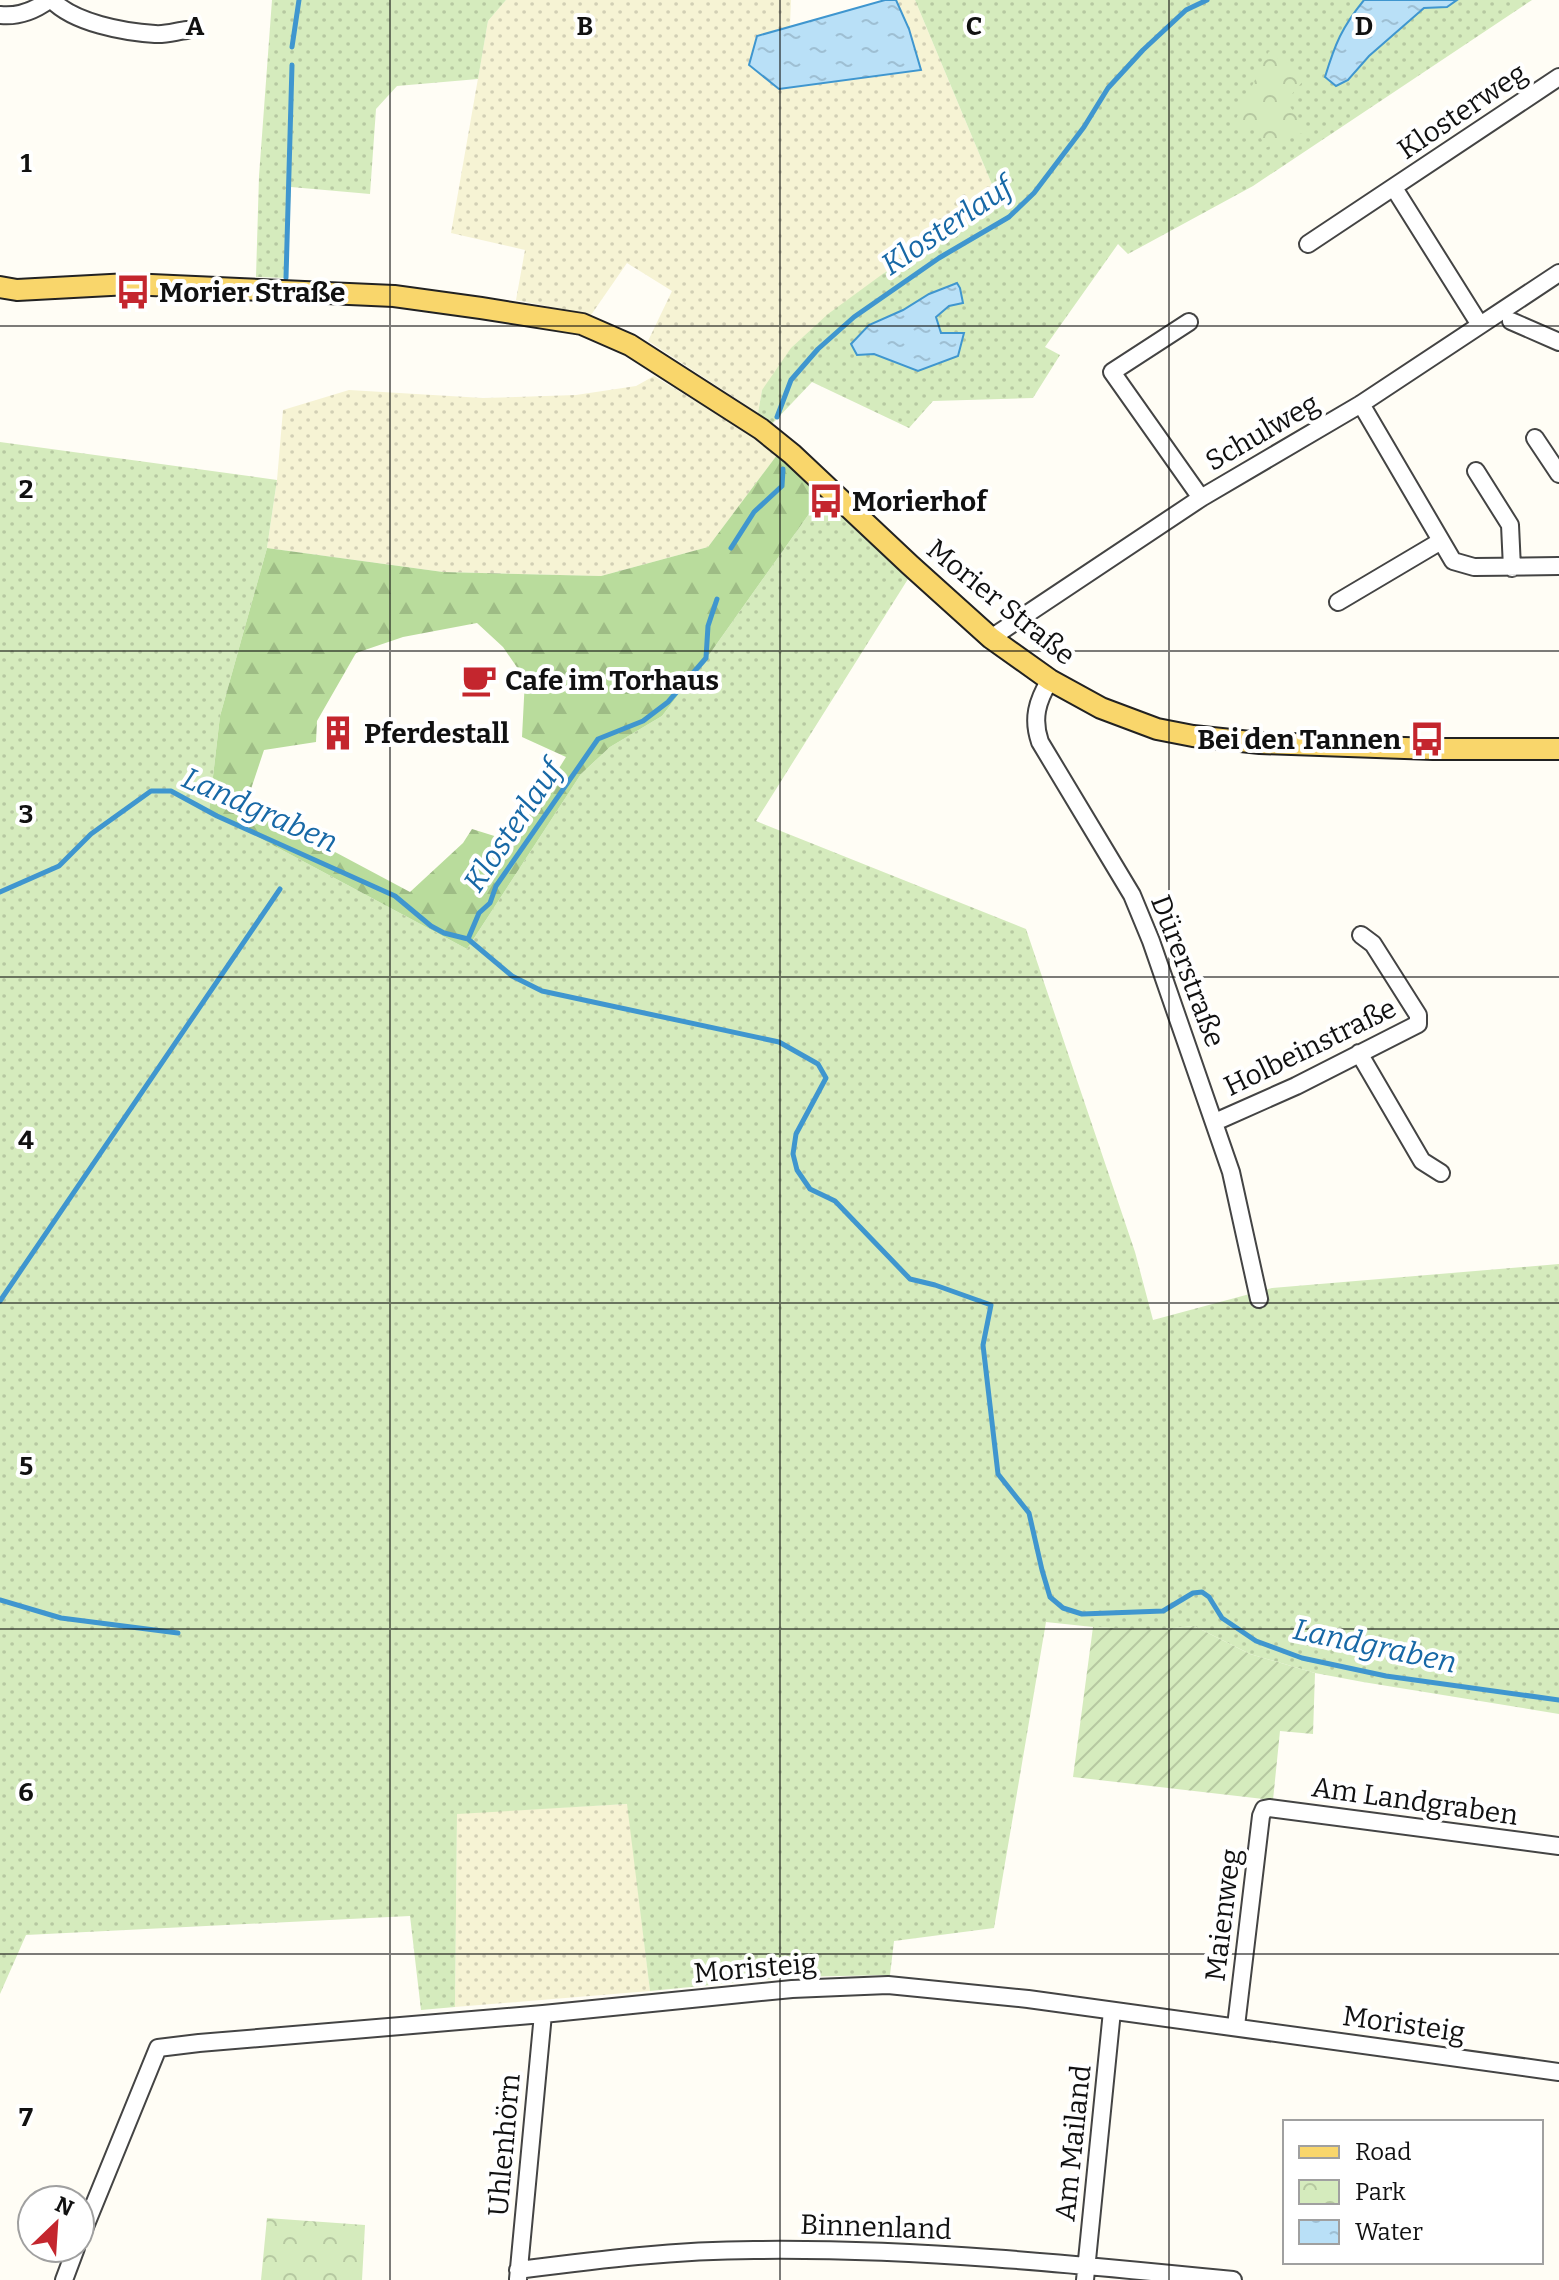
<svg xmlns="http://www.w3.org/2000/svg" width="1559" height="2280" viewBox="0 0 1559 2280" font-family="Bitter,serif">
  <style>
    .farmland { fill: url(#farmland-dots) }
    .grass { fill: url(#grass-dots) }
    .forest { fill: url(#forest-firs); fill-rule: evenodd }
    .park { fill: url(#park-crowns) }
    .garden { fill: url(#garden-furrows) }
    .water { fill: url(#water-ripples); stroke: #3f96cf; stroke-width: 2 }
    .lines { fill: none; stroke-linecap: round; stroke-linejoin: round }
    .stream { stroke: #3f96cf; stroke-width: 5 }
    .minor-casing { stroke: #444; stroke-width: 20 }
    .major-casing { stroke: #222; stroke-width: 24 }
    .minor { stroke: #fff; stroke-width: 16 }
    .major { stroke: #f9d66b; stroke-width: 20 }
    .grid { fill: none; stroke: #111; stroke-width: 2; stroke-opacity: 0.55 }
    .labels { text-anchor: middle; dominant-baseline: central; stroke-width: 8; stroke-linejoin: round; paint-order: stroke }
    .street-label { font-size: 28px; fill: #111; stroke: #fff }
    .poi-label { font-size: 28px; font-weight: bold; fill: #111; stroke: #fff; text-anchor: start }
    .water-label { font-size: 30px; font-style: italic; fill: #1768a6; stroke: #fff }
    .grid-label { font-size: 26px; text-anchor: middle; font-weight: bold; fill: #111; stroke: #fff; stroke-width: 8; stroke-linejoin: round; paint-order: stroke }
  </style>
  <defs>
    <pattern id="farmland-dots" width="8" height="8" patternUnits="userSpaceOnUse" patternTransform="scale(2)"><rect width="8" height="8" fill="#f6f3d4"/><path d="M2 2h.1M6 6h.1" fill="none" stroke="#d2cfb5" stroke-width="1.8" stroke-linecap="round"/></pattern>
    <pattern id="grass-dots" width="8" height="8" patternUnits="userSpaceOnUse" patternTransform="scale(2)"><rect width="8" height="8" fill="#d5ebbd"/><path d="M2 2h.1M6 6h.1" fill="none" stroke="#b6c8a1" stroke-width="1.8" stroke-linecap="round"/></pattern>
    <pattern id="forest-firs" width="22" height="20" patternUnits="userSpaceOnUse" patternTransform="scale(2)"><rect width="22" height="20" fill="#b9dc9c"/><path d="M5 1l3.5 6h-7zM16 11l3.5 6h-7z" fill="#9ebc85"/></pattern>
    <pattern id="park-crowns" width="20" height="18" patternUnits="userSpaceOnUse" patternTransform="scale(2)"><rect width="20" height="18" fill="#d5ebbd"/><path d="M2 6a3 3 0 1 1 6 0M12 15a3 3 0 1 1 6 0" fill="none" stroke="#b6c8a1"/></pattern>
    <pattern id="garden-furrows" width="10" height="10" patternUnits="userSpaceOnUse" patternTransform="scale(2)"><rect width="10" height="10" fill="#d5ebbd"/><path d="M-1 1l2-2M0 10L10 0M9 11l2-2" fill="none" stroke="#b6c8a1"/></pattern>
    <pattern id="water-ripples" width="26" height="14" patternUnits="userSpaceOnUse" patternTransform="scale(2)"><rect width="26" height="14" fill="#b9e0f7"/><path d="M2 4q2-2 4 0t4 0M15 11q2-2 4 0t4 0" fill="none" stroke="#9ebfd3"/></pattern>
  </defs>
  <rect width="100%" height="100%" fill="#fffdf5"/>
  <path class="farmland" d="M506 0H791L790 26 885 0H915L1001 206 884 273 762 390 758 413 648 341 672 291 627 263 591 315 516 300 525 250 451 233 488 21Z
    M654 376 758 439 777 455 708 547 601 576 443 572 267 548 277 480 283 410 349 390 483 398 576 395 636 386Z
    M628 1804 650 1991 455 2007 457 1813Z"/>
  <path class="grass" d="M272 0H506L488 21 478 79 397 86 376 109 370 194 291 187 286 278 256 277 259 176Z
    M915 0H1532L1253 186 1128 254 1118 244 1045 347 1060 355 1033 398 933 401 909 428 812 382 772 424 758 413 762 390 791 348 828 314 884 273 1001 206Z
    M0 442 277 480 267 548 220 716 209 811 467 949 581 774 610 747 662 716 711 652 821 497 908 579 756 821 1026 929 1135 1252 1153 1320 1272 1288 1559 1264V1714L1363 1682 1315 1673 1250 1654 1194 1626 1154 1630 1093 1627 1046 1622 994 1928 894 1941 890 1975 791 1977 650 1991 627 1804 457 1814 455 2007 421 2010 410 1916 26 1935 0 1994Z"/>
  <path class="forest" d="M777 455 821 497 711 652 662 716 610 747 581 774 467 949 209 811 220 716 267 548 443 572 601 576 708 547ZM477 623 503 647 525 679 522 737 566 757 532 812 504 839 472 829 463 843 410 892 335 852 244 810 264 750 316 742 317 721 356 653 403 637Z"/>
  <path class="park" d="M1269 51 1304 80 1286 101 1307 131 1265 148 1255 123 1241 130 1233 125Z
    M267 2218 365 2225 362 2280H261Z"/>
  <path class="garden" d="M1194 1626 1250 1654 1315 1673 1313 1734 1280 1731 1273 1800 1073 1777 1093 1627 1154 1630Z"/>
  <path class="water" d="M885 0H896L909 29 921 70 779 89 749 65 757 36Z
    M1364 0H1457L1447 7 1424 8 1369 56 1348 80 1336 86 1325 77C1335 44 1342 27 1364 0Z
    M957 283 960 288 963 303 949 306 936 317 941 333H964L958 356 918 371 874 354 857 355 851 344 869 325 903 310 929 294Z"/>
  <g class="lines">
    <path class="stream" d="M292 47 299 0
      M286 278 292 65
      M777 417 791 380 818 349 854 317 939 258 1009 217 1034 193 1084 127 1108 88 1143 50 1186 10 1207 0
      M731 548 754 512 782 486 783 469
      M717 599 708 626 706 658 668 702 643 721 598 739 496 886 490 903 479 913 468 939 512 976 542 991 779 1042 818 1064 826 1078 796 1134 793 1154 797 1170 810 1189 835 1201 910 1279 935 1285 991 1305 983 1345 998 1474 1029 1513 1042 1570 1050 1597 1063 1608 1082 1614 1163 1611 1193 1593 1202 1592 1209 1597 1222 1618 1256 1641 1302 1658 1386 1676 1559 1700
      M0 892 59 866 91 834 151 791H171L217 816 395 896 431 926 444 933 468 939
      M0 1301 280 889
      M0 1600 61 1618 178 1633"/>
    <g class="minor-casing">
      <path id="minor" d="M52 0C74 23 124 32 155 34 166 35 177 31 187 30
        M0 15C19 17 34 11 49 0
        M1394 188 1480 325
        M1308 244 1559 77
        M1511 321 1559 342
        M1189 322 1112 372 1201 498
        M1361 404 1453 561 1474 567 1559 566
        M1535 438 1559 474
        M1476 471 1510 525 1512 568
        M1338 602 1441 541
        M991 638 1201 498 1361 404 1559 273
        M1050 680C1037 701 1032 719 1040 742L1132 895 1151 941 1231 1172 1259 1299
        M1359 1053 1422 1161 1441 1173
        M1215 1122 1296 1086 1418 1024V1015L1373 944 1361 935
        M1236 2026 1261 1816 1264 1809 1269 1808 1559 1846
        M80 2239 158 2048 199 2043 543 2014 792 1989 888 1985 1028 1999 1559 2072
        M518 2270C597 2260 675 2250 754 2250 914 2248 1074 2264 1233 2280
        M518 2279 543 2014
        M64 2280 76 2248
        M1085 2280 1112 2011"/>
    </g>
    <g class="major-casing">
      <path id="major" d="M0 287 17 290 129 284 394 296 481 308 582 324 630 345 761 429 792 454 910 565 991 638 1050 680 1101 708 1157 729 1193 736 1260 743 1433 749H1559"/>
    </g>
    <use href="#minor" class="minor"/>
    <use href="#major" class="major"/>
  </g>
  <path class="grid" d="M390 0V2280M780 0V2280M1169 0V2280M0 326H1559M0 651H1559M0 977H1559M0 1303H1559M0 1629H1559M0 1954H1559"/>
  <defs>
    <g id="bus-bare" transform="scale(2.76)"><path d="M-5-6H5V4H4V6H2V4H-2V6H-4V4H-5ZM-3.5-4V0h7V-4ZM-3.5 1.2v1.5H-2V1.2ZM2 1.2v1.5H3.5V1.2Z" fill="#c4262e" stroke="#fff" stroke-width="2.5" paint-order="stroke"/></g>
    <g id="cafe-bare" transform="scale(2.76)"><path d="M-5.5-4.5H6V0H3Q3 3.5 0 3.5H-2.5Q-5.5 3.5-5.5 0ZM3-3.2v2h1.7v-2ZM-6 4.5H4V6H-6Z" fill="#c4262e" stroke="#fff" stroke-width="2.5" paint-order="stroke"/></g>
    <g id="building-bare" transform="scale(2.76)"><path d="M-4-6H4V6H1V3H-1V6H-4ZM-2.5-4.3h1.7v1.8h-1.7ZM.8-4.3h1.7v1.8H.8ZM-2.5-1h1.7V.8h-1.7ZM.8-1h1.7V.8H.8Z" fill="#c4262e" stroke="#fff" stroke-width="2.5" paint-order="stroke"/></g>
  </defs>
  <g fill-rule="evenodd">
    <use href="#bus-bare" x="133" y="292"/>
    <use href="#bus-bare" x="826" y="501"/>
    <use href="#cafe-bare" x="479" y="680"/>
    <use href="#building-bare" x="338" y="733"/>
    <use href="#bus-bare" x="1427" y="739"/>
  </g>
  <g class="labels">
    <g class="street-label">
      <text transform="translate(1462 111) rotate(-34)">Klosterweg</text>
      <text transform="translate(1262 432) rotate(-30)">Schulweg</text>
      <text transform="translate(1001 602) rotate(39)">Morier Straße</text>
      <text transform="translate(1188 971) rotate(69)">Dürerstraße</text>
      <text transform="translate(1310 1047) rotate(-26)">Holbeinstraße</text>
      <text transform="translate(1415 1801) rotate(8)">Am Landgraben</text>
      <text transform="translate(1223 1915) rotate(-83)">Maienweg</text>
      <text transform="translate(755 1968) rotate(-5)">Moristeig</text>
      <text transform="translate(1404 2024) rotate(8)">Moristeig</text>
      <text transform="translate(1073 2143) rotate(-84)">Am Mailand</text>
      <text transform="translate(504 2145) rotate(-85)">Uhlenhörn</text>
      <text transform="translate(876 2227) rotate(2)">Binnenland</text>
    </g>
    <g class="poi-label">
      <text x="159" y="292">Morier Straße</text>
      <text x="852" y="501">Morierhof</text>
      <text x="505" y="680">Cafe im Torhaus</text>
      <text x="364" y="733">Pferdestall</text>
      <text x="1401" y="739" text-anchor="end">Bei den Tannen</text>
    </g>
    <g class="water-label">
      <text transform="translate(947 226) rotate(-34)">Klosterlauf</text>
      <text transform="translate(260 810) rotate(24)">Landgraben</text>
      <text transform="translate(513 826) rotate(-56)">Klosterlauf</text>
      <text transform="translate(1375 1646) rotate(12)">Landgraben</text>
    </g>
  </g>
  <g class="grid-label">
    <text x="195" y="35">A</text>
    <text x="585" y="35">B</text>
    <text x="974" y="35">C</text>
    <text x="1364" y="35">D</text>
    <text x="26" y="172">1</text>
    <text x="26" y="498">2</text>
    <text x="26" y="823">3</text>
    <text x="26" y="1149">4</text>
    <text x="26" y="1475">5</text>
    <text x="26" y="1801">6</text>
    <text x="26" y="2126">7</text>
  </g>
  <rect x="1283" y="2120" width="260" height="144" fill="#ffffff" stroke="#a0a0a0" stroke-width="2"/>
  <rect x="1299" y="2146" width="40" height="12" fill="#f9d66b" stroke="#a0a0a0" stroke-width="2"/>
  <text x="1355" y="2160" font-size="24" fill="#111111">Road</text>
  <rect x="1299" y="2180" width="40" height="24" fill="url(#park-crowns)" stroke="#a0a0a0" stroke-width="2"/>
  <text x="1355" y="2200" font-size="24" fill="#111111">Park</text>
  <rect x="1299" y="2220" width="40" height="24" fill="url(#water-ripples)" stroke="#a0a0a0" stroke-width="2"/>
  <text x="1355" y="2240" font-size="24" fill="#111111">Water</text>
  <g transform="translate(56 2224) rotate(25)"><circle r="38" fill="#ffffff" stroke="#a0a0a0" stroke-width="2"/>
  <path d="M0-6L14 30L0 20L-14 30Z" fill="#c4262e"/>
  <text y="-12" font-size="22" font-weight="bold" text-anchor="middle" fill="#111111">N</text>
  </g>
</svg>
